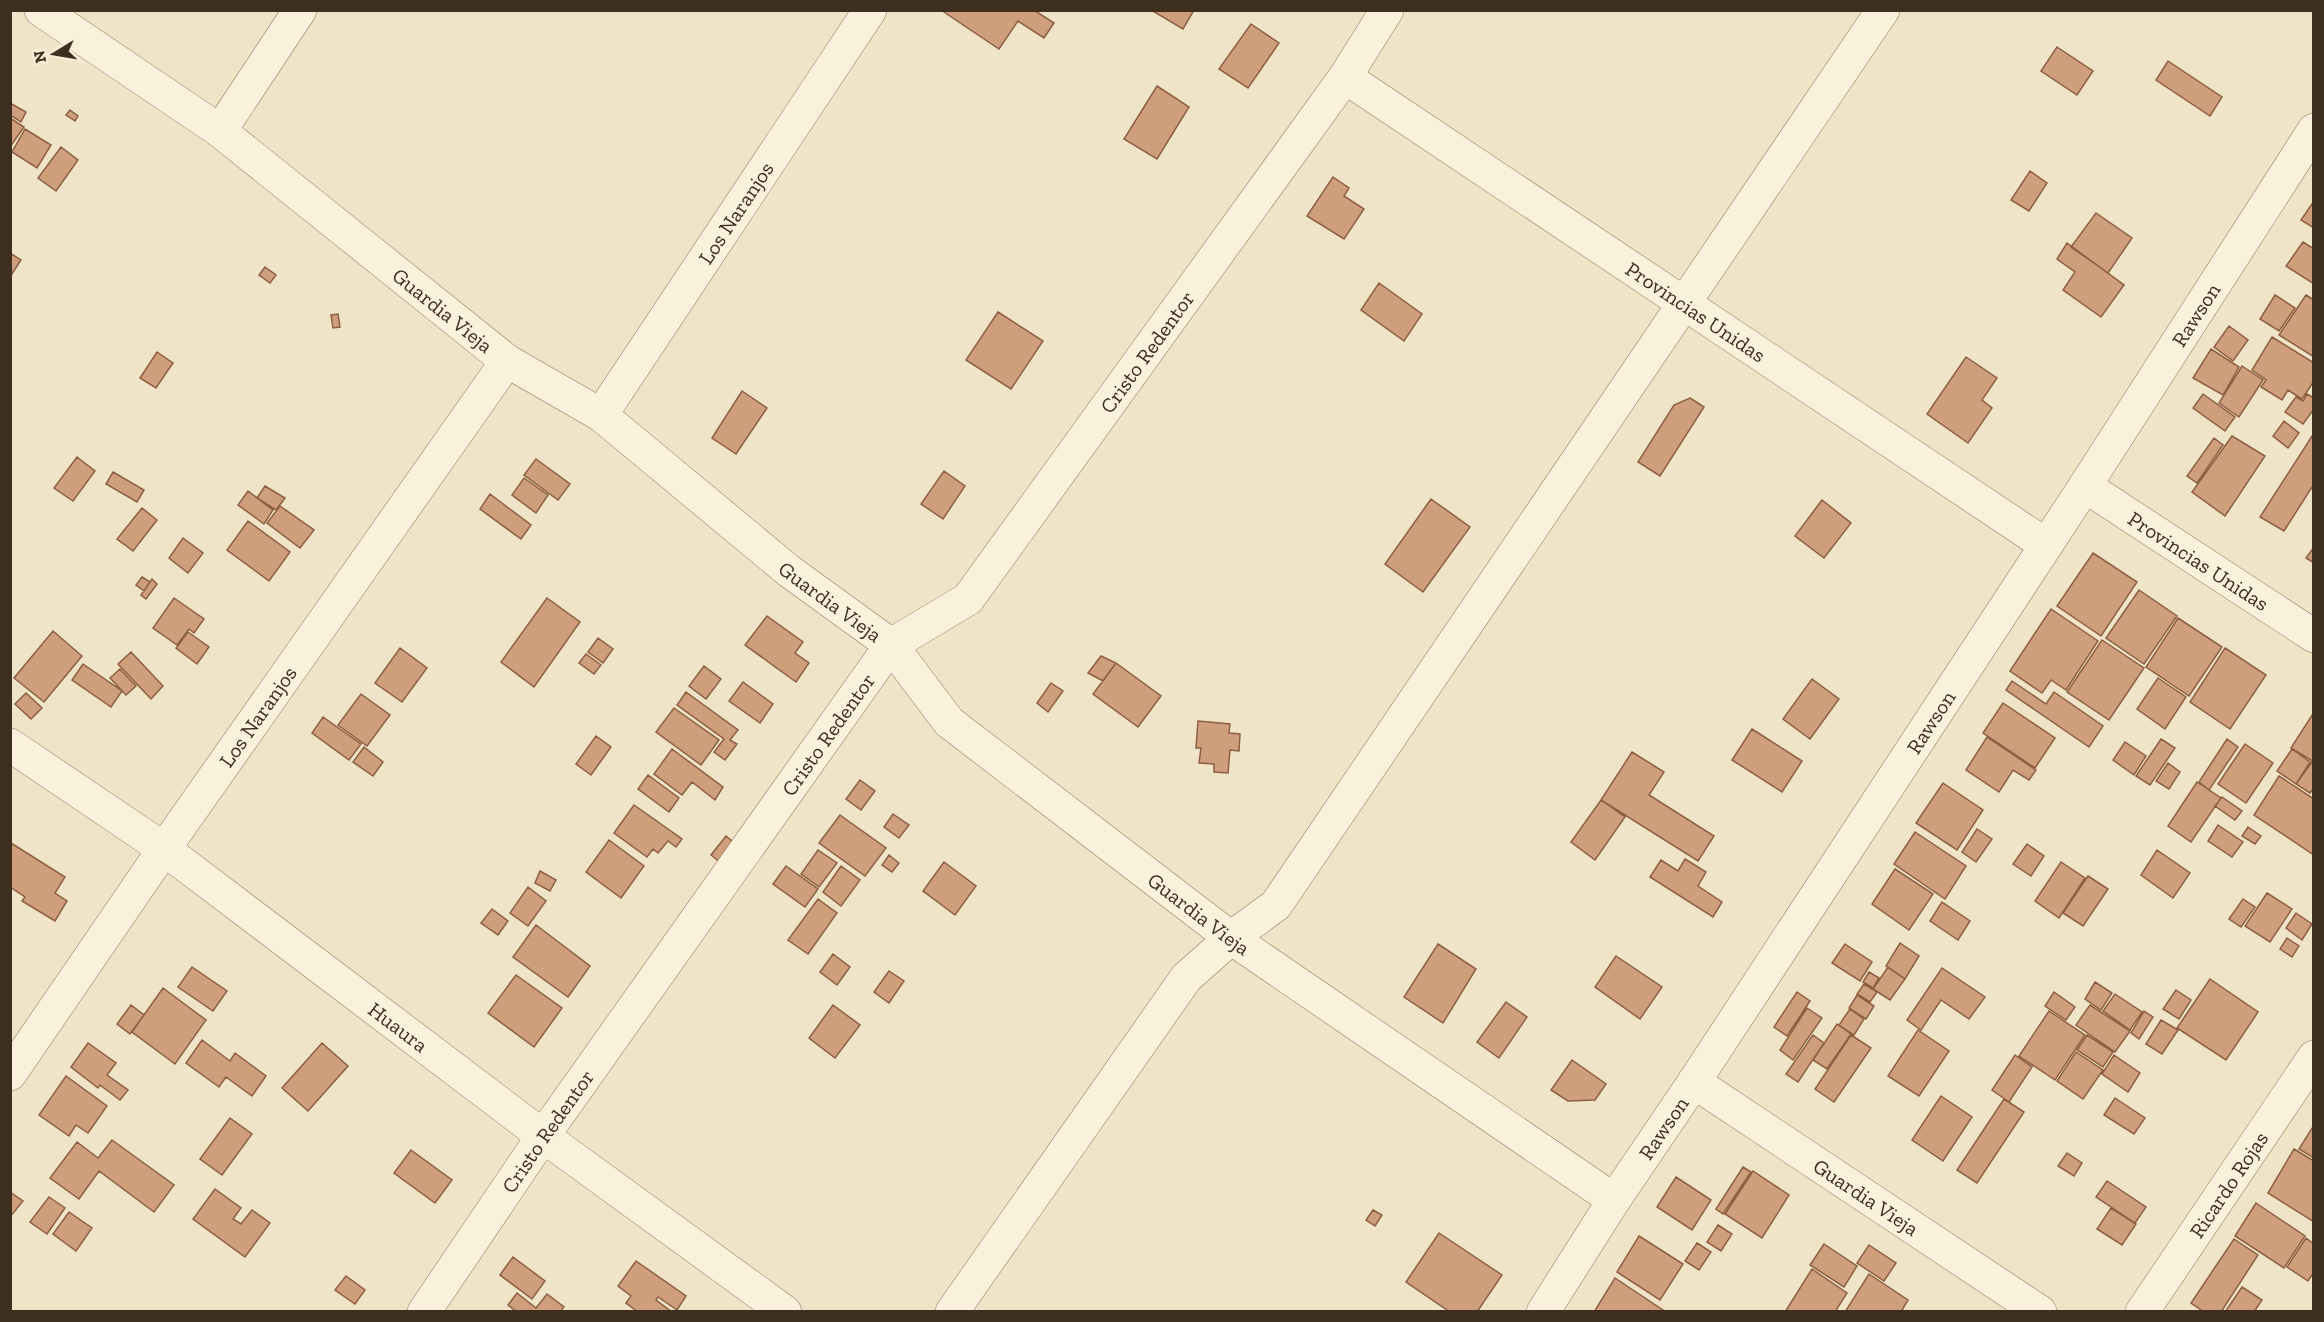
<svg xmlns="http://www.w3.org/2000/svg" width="2324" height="1322" viewBox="0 0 2324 1322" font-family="'Zilla Slab',serif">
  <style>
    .building { fill: #cf9f7d; stroke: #8d5f41; stroke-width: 1.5 }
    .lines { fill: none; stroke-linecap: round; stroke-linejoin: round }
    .minor-casing { stroke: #8d765c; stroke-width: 34 }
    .minor { stroke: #faf1dc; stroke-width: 33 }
    .labels { text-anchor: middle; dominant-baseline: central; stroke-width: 5; stroke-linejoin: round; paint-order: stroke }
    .street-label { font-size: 21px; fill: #3d2e20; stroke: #f7eed8 }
  </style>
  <rect width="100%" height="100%" fill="#f0e4c8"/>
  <path class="building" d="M941 10H1034L1054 23 1044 38 1018 21 999 49Z
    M1151 10H1194L1183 29Z
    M1251 24 1279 43 1248 88 1219 69Z
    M2057 47 2093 71 2077 95 2041 71Z
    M2168 61 2222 97 2210 116 2156 80Z
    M1157 86 1189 107 1157 159 1124 139Z
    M10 103 26 112 21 122 10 115Z
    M70 110 78 116 75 121 66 115Z
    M10 118 24 127 10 147Z
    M25 129 51 145 37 168 12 152Z
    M61 147 78 160 56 191 38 178Z
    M2030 171 2047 183 2029 211 2011 200Z
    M1333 177 1349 188 1344 196 1364 209 1344 239 1307 216Z
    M2314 201V228L2301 220Z
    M2096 213 2132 238 2108 273 2071 247Z
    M2303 242 2314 249V284L2286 266Z
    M2067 243 2124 285 2101 317 2063 290 2075 272 2057 259Z
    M10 253 21 260 10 277Z
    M265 267 276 275 270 283 259 275Z
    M1379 283 1422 314 1404 341 1361 310Z
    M2275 295 2295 308 2279 331 2260 319Z
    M2306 295 2314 300V357L2279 335Z
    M998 312 1043 341 1011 389 966 360Z
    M338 314 340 327 333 328 331 315Z
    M2229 326 2248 340 2233 361 2214 347Z
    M2272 337 2314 363V381L2302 399 2288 390 2282 400 2261 387 2266 380 2252 370Z
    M2211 349 2239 367 2223 395 2193 378Z
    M157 352 173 363 156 388 140 378Z
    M1966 357 1997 378 1982 400 1992 408 1968 443 1927 414Z
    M2242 366 2263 380 2239 417 2219 403Z
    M742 391 767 408 736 454 712 438Z
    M2203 394 2235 417 2225 431 2193 408Z
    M2307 394 2314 398V409L2303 424 2285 412 2296 397 2303 401Z
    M1690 398 1704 407 1660 476 1638 462 1674 405Z
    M2284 421 2299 433 2288 448 2273 436Z
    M2314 433V484L2284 531 2260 517Z
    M2232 436 2265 456 2225 516 2192 492Z
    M2214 438 2223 445 2197 483 2187 476Z
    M77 457 95 471 73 501 54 488Z
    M536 459 570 484 558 500 524 475Z
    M944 471 965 486 943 519 921 504Z
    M113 472 144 490 137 502 106 484Z
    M524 478 548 495 536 513 512 495Z
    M265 486 285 498 276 510 257 498Z
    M248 491 273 510 264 524 238 505Z
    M490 494 531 525 521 539 480 509Z
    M1431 499 1470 527 1423 592 1385 564Z
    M1822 500 1851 523 1824 558 1795 536Z
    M280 506 314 530 300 548 267 523Z
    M142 508 157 520 133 551 117 539Z
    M248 521 290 552 269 581 227 550Z
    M183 538 203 553 188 573 169 558Z
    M2314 547V563L2306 558Z
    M2093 553 2137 582 2101 636 2057 606Z
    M142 577 150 582 144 591 136 585Z
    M152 579 157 584 146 599 141 595Z
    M2139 590 2177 616 2144 664 2106 638Z
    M174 598 204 619 194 633 189 629 177 645 153 628Z
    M547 598 580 622 534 687 501 662Z
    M2051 609 2098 641 2066 690 2051 680 2042 693 2010 671Z
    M767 616 803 642 795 653 809 663 796 682 745 645Z
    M2178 618 2222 647 2189 696 2146 667Z
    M53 631 82 656 44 702 14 678Z
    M188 632 209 647 197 664 176 648Z
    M598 638 613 649 603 663 588 652Z
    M2102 640 2144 668 2109 720 2067 692Z
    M400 648 427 668 402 702 375 683Z
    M2225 648 2266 675 2230 729 2190 702Z
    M131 652 163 686 151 699 118 664Z
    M586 654 601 665 594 674 579 663Z
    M1101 656 1116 663 1103 681 1088 673Z
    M1116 663 1161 696 1138 727 1093 694Z
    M83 664 122 691 111 707 72 680Z
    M704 666 721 679 706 699 689 686Z
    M120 669 136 686 126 695 110 678Z
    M2158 678 2186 697 2165 729 2137 709Z
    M1812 679 1839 699 1810 739 1783 719Z
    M2012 681 2046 704 2054 692 2103 726 2089 747 2006 690Z
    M743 682 773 704 760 723 729 701Z
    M1051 683 1063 691 1048 712 1037 703Z
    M686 692 738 730 730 740 737 744 725 760 714 752 724 739 677 705Z
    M26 693 42 708 31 719 15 704Z
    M361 694 390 715 367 746 338 725Z
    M2003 703 2055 738 2035 768 1983 733Z
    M674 708 719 740 701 765 656 732Z
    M2314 712V762L2291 748Z
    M323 717 361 744 349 760 312 733Z
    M1198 721 1230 724 1229 733 1240 734 1239 751 1230 750 1228 773 1214 772V764L1199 763 1201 748H1196Z
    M1752 729 1802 761 1782 792 1732 760Z
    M596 736 611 747 591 775 576 764Z
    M1987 737 2036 770 2029 780 2013 770 1999 792 1966 770Z
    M2161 739 2175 748 2150 785 2136 776Z
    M2227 739 2238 747 2209 790 2199 782Z
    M2125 742 2146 756 2134 775 2113 760Z
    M2245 744 2273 763 2246 803 2218 784Z
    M364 747 383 762 373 776 353 762Z
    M672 749 723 787 715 800 692 782 682 795 654 774Z
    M2292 749 2310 762 2296 784 2277 771Z
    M1632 752 1664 772 1649 795 1714 836 1698 861 1601 800Z
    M2312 762 2314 763V788L2310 793 2296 784Z
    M2168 763 2180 772 2169 789 2156 781Z
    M648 775 679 798 669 812 638 789Z
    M2279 776 2314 799V855L2254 815Z
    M860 780 875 791 861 810 846 799Z
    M2197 782 2221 798 2191 842 2168 826Z
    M1943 783 1983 810 1957 850 1916 823Z
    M2222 797 2242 811 2235 820 2215 806Z
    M1601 800 1625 817 1595 860 1571 842Z
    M634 805 682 839 676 847 668 841 658 853 653 849 647 857 614 833Z
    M893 814 909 825 899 838 884 827Z
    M840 815 886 848 865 876 819 843Z
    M2218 825 2243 842 2232 857 2208 841Z
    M2248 827 2261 836 2255 844 2242 836Z
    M1977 829 1992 839 1976 862 1962 852Z
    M1915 832 1966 866 1945 899 1894 864Z
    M726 836 737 845 722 864 711 855Z
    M609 840 644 866 621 898 586 872Z
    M11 843 65 877 55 893 67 901 55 921 22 901 25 897 10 887Z
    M2027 844 2044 856 2031 876 2013 864Z
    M818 850 837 863 819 887 801 874Z
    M2157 850 2190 873 2173 898 2141 875Z
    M889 855 899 863 892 872 882 865Z
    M1685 859 1706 872 1698 886 1722 902 1713 917 1650 877 1661 860 1678 871Z
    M944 862 976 886 955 915 923 891Z
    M2061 862 2085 878 2059 918 2035 901Z
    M786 866 818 889 805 907 773 884Z
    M841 866 860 880 841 906 823 892Z
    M1895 869 1933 894 1909 930 1872 904Z
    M540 871 556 880 550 891 535 883Z
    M2088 876 2108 889 2083 926 2063 913Z
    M528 887 546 901 528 926 510 913Z
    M2267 893 2292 909 2270 942 2245 926Z
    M818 899 837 913 808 954 788 940Z
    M2243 899 2255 907 2241 927 2229 919Z
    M1942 902 1970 921 1958 940 1930 921Z
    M492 909 508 921 498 935 481 923Z
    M2296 913 2312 924 2302 940 2286 928Z
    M536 925 590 966 568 997 513 957Z
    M2287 938 2299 946 2292 957 2280 949Z
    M1900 943 1919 956 1905 979 1886 966Z
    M1438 944 1476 969 1443 1023 1404 997Z
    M1845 944 1872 962 1860 981 1832 963Z
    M833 954 850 967 837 985 820 972Z
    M1616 956 1662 987 1640 1019 1595 987Z
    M192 967 227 991 213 1011 178 987Z
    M1888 967 1905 979 1890 1000 1873 989Z
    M1942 968 1985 997 1969 1019 1941 1000 1921 1030 1907 1020Z
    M889 971 904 981 889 1003 874 992Z
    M1869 972 1879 978 1873 988 1863 982Z
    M516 975 562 1008 534 1047 488 1013Z
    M2210 979 2258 1012 2226 1060 2177 1028Z
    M2095 982 2112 993 2101 1010 2085 999Z
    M1864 984 1877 992 1870 1002 1857 994Z
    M163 988 206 1020 175 1064 132 1032Z
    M2176 990 2191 1000 2179 1019 2163 1009Z
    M1797 992 1810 1001 1787 1036 1774 1027Z
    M2054 992 2075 1007 2066 1020 2045 1006Z
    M2115 994 2142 1012 2130 1030 2103 1011Z
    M1857 995 1874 1006 1866 1019 1849 1008Z
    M1506 1002 1527 1017 1499 1058 1477 1042Z
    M131 1005 144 1015 130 1034 117 1024Z
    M833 1005 860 1025 835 1058 809 1038Z
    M2090 1005 2130 1031 2115 1052 2076 1025Z
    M1807 1008 1822 1018 1793 1060 1780 1050Z
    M1850 1009 1864 1019 1854 1035 1839 1025Z
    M2049 1011 2085 1035 2055 1080 2019 1056Z
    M2144 1011 2153 1017 2139 1039 2131 1033Z
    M2161 1020 2178 1030 2162 1054 2146 1044Z
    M1837 1024 1851 1034 1827 1069 1813 1060Z
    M1918 1030 1949 1051 1919 1096 1888 1076Z
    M1813 1035 1824 1043 1798 1082 1786 1074Z
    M1851 1035 1871 1048 1834 1102 1815 1089Z
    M2087 1035 2113 1052 2103 1067 2077 1050Z
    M202 1040 230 1061 235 1053 266 1076 252 1096 226 1077 219 1087 186 1063Z
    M88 1043 116 1063 107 1075 128 1090 120 1100 100 1085 98 1088 71 1067Z
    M322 1043 348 1066 308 1111 282 1088Z
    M2076 1052 2103 1070 2083 1099 2057 1081Z
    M2015 1055 2032 1067 2009 1102 1992 1090Z
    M2114 1055 2140 1073 2128 1092 2102 1074Z
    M1572 1060 1606 1084 1595 1100 1568 1101 1551 1090Z
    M66 1076 107 1106 88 1133 76 1125 69 1136 39 1115Z
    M1941 1096 1972 1117 1943 1161 1912 1140Z
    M2115 1098 2145 1118 2134 1134 2104 1115Z
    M2004 1099 2024 1112 1977 1183 1957 1170Z
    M230 1118 252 1134 222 1175 200 1159Z
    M2314 1125V1158L2299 1149Z
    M112 1140 174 1185 154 1212 99 1171 79 1199 50 1178 77 1142 98 1158Z
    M2294 1149 2314 1161V1222L2268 1193Z
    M411 1150 452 1180 435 1203 394 1173Z
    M2067 1153 2082 1163 2074 1176 2058 1166Z
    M1743 1167 1751 1172 1723 1214 1716 1209Z
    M1753 1171 1789 1195 1762 1238 1725 1214Z
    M1676 1177 1711 1200 1692 1230 1657 1207Z
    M2107 1181 2146 1207 2135 1223 2096 1197Z
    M215 1189 241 1208 233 1219 241 1224 252 1210 270 1223 245 1257 193 1219Z
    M10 1192 23 1201 10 1217Z
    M49 1197 65 1208 47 1234 30 1222Z
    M2256 1203 2305 1236 2284 1268 2235 1236Z
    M2111 1208 2136 1224 2122 1245 2097 1229Z
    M1373 1210 1382 1215 1375 1226 1366 1220Z
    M69 1212 92 1228 76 1251 53 1234Z
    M1718 1225 1732 1234 1721 1251 1707 1242Z
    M1439 1233 1502 1275 1477 1312H1450L1406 1282Z
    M1639 1236 1683 1264 1660 1300 1617 1272Z
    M2306 1238 2314 1244V1272L2308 1281 2287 1267Z
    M2234 1239 2258 1255 2221 1312H2204L2191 1303Z
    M1697 1243 1711 1252 1699 1270 1685 1261Z
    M1824 1244 1857 1266 1844 1287 1810 1265Z
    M1869 1245 1896 1263 1884 1281 1857 1263Z
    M513 1257 545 1281 532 1299 500 1275Z
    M636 1261 686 1296 677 1310 658 1297 656 1300 672 1312H638L626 1303 631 1296 618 1286Z
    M1812 1269 1847 1293 1835 1312H1785Z
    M1869 1274 1908 1300 1901 1312H1845Z
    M346 1276 365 1290 355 1304 335 1290Z
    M1615 1278 1666 1312H1594Z
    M2242 1287 2262 1300 2254 1312H2225Z
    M517 1293 536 1308 547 1294 564 1307 560 1312H517L508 1305Z"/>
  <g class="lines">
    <g class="minor-casing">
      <g id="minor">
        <path id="s1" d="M41 10 220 131 507 361 601 415 789 571 891 645 949 722 1231 938 1614 1200"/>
        <path id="s2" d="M1345 77 2046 545"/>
        <path d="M220 131 300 10"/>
        <path id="s3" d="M601 415 870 10"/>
        <path id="s4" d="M2085 486 2314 636"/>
        <path id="s5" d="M10 745 164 849 543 1136 785 1312"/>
        <path id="s6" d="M10 1074 164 849 507 361"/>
        <path id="s7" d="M1694 1082 2040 1312"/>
        <path id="s8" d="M424 1312 543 1136 891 645 968 599 1345 77 1387 10"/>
        <path d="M952 1312 1186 978 1231 938 1276 905 1883 10"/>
        <path id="s9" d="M1543 1312 1614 1200 1694 1082 2085 486 2314 130"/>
        <path id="s10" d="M2142 1312 2314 1057"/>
      </g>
    </g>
    <use href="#minor" class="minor"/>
  </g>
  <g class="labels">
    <g class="street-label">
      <text stroke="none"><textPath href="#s3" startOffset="243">Los Naranjos</textPath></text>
      <text stroke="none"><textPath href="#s1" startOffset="502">Guardia Vieja</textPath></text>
      <text stroke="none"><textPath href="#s2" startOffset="422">Provincias Unidas</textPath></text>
      <text stroke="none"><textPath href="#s9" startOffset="1192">Rawson</textPath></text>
      <text stroke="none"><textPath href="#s8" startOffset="1209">Cristo Redentor</textPath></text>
      <text stroke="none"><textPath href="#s4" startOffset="136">Provincias Unidas</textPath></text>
      <text stroke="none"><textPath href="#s1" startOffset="988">Guardia Vieja</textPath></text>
      <text stroke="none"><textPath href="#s6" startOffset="435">Los Naranjos</textPath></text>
      <text stroke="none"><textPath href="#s9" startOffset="706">Rawson</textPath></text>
      <text stroke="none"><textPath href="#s8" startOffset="705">Cristo Redentor</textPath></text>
      <text stroke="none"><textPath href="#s1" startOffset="1474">Guardia Vieja</textPath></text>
      <text stroke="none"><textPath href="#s5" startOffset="480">Huaura</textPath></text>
      <text stroke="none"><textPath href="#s9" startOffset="220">Rawson</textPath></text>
      <text stroke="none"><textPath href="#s8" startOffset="219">Cristo Redentor</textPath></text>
      <text stroke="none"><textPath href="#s10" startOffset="154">Ricardo Rojas</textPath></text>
      <text stroke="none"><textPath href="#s7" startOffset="207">Guardia Vieja</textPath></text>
    </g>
  </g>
  <rect width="2324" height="1322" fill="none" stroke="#3d2e20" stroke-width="24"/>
  <g transform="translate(54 54) rotate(259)" stroke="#f7eed8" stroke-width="4.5" paint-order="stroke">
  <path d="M0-4.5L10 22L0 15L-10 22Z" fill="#3d2e20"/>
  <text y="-9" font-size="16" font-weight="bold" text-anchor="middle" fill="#3d2e20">N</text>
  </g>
</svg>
